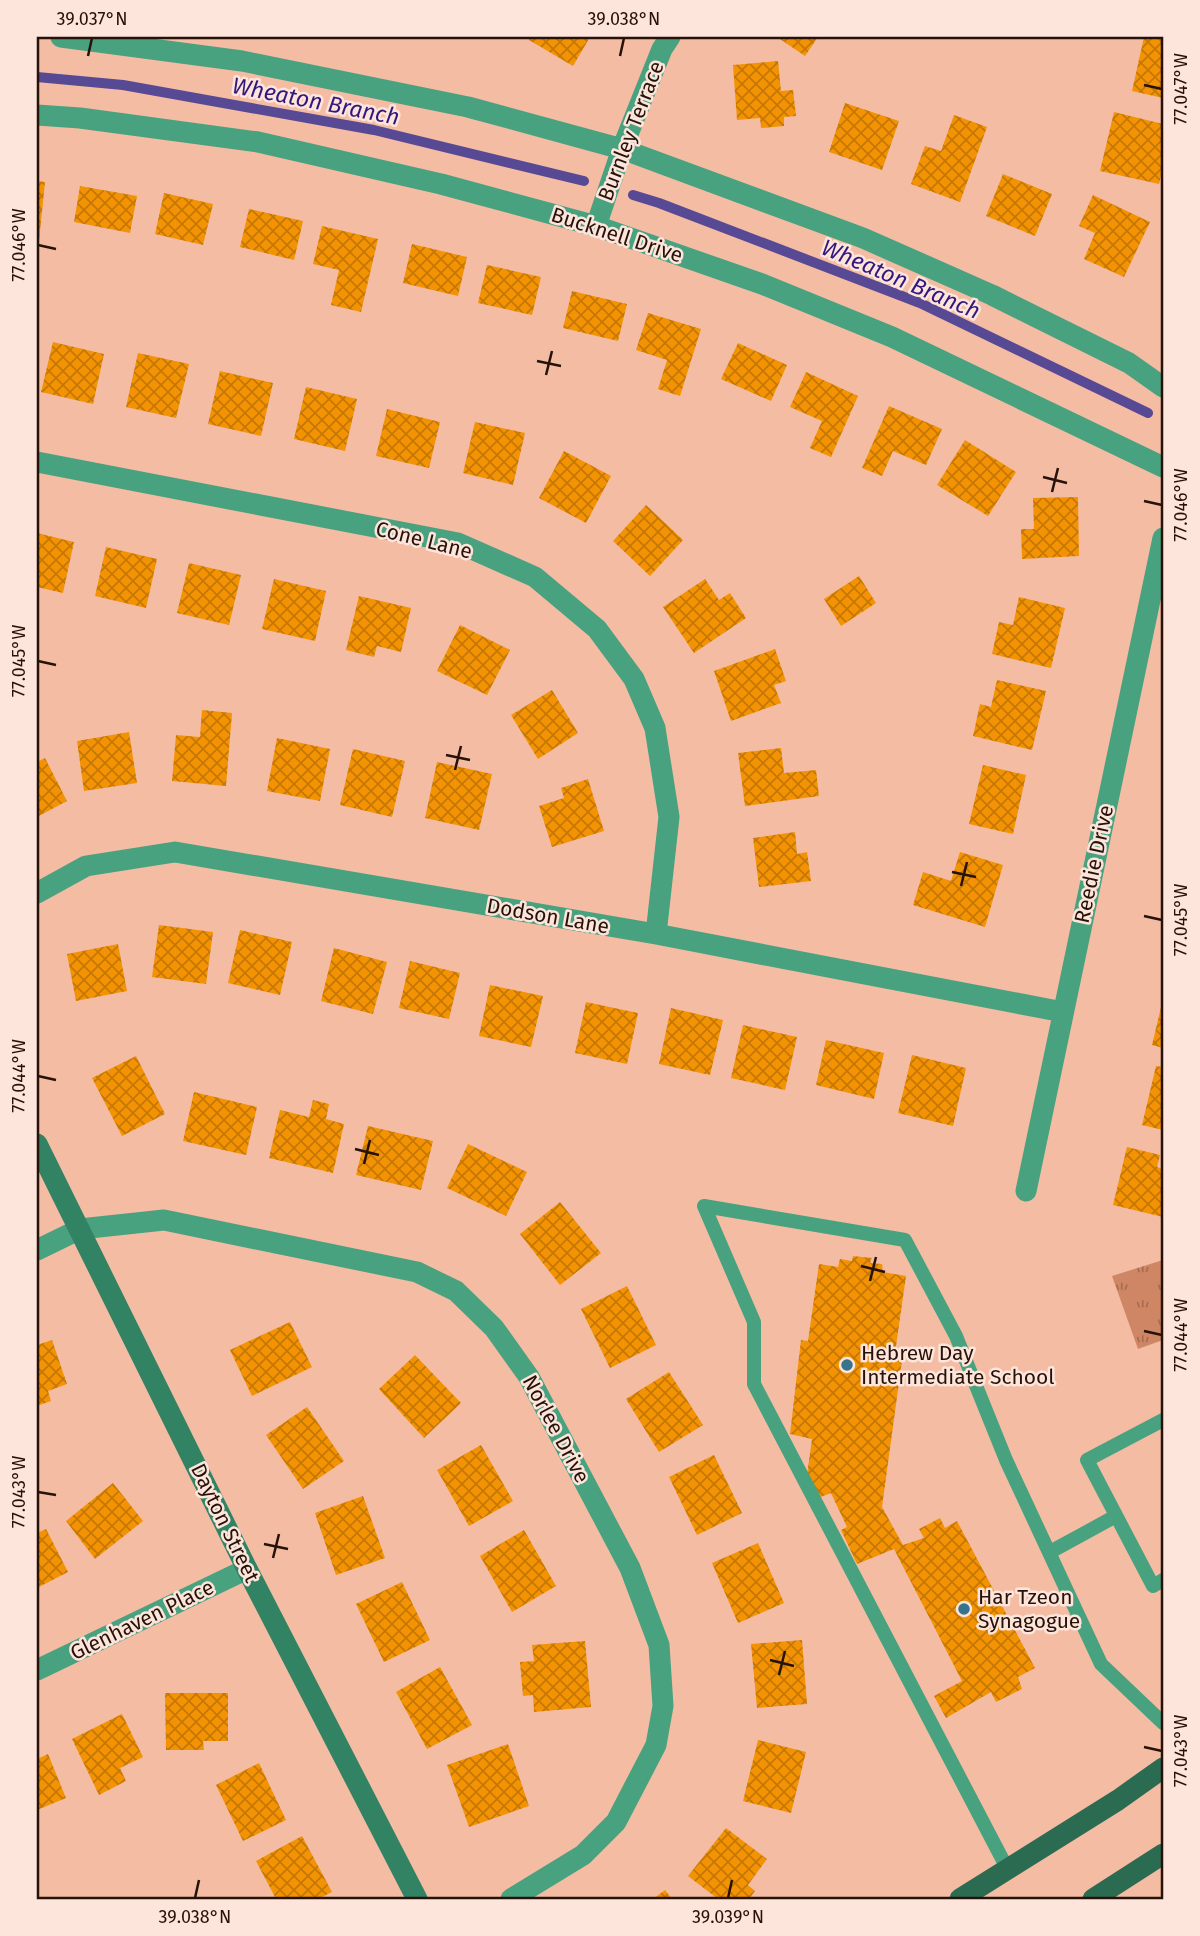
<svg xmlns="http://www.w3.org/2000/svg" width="1200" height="1936" viewBox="0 0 1200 1936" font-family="'Fira Sans',sans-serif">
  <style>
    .park { fill: url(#park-tufts) }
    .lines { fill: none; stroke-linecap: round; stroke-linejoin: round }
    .stream { stroke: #584994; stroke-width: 10 }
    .building { fill: url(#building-cross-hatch) }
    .lane { stroke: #48a27f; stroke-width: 14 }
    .street { stroke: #48a27f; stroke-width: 21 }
    .secondary { stroke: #328364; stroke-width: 21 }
    .primary { stroke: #2b6b52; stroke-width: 21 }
    .ticks { fill: none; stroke: #261209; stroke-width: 2.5 }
    .poi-dot { fill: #37738a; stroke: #fde5db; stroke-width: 2.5 }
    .labels { text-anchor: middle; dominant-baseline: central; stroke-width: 5; stroke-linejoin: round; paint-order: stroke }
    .street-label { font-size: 21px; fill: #261209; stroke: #fde5db }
    .poi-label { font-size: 21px; fill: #261209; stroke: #fde5db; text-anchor: start }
    .water-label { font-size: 23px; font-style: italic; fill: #32187e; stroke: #fde5db }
    .neatline { fill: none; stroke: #261209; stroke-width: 2.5 }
    .ticks-label { font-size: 18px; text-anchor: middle; fill: #261209 }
  </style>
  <defs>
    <pattern id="park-tufts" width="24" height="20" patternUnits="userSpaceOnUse" patternTransform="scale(1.75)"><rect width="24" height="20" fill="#cf8665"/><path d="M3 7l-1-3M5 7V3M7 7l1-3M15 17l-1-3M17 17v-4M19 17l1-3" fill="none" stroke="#a86c51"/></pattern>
    <pattern id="building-cross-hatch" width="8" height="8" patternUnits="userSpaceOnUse" patternTransform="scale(1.75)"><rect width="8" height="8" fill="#f39304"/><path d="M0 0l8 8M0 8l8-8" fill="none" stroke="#c57704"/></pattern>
  </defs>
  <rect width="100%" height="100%" fill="#f4bca3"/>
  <path class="park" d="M1163 1260V1340L1138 1349 1112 1276Z"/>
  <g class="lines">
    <path class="stream" d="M37 77 123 85 374 130 584 181
      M633 195 659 203 920 303 1148 413"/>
  </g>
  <path class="building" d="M530 37H590L573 66 529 40Z
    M777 37H818L805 56Z
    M1144 37H1163V98L1132 91Z
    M778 61 781 91 793 90 796 116 784 117V126L761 128 760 118 737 120 733 65Z
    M845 103 899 121 882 170 829 152Z
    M1114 112 1163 124V168L1159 184 1100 171Z
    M954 115 987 127 960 202 911 184 925 146 941 151Z
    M1003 174 1052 194 1035 236 986 216Z
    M37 181 45 182 39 241H37Z
    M80 186 137 196 130 233 74 222Z
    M164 193 213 204 203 245 155 234Z
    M1093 195 1150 222 1124 277 1084 259 1095 233 1079 226Z
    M249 209 303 221 294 260 240 247Z
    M322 226 378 239 361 312 331 305 339 270 313 264Z
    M412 244 467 257 458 296 403 283Z
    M487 265 541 277 532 315 478 303Z
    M572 291 627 304 618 341 563 328Z
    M648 313 701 329 680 396 658 389 667 360 636 350Z
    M53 342 104 354 93 404 41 392Z
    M738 343 787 365 771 401 721 379Z
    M138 353 189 364 176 418 126 407Z
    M220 371 273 383 261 436 208 424Z
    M806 372 858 396 831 457 810 448 822 421 790 407Z
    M306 387 357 399 345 451 294 439Z
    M889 406 942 429 926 465 893 451 882 476 862 468Z
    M387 409 440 422 429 468 376 456Z
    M475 422 525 433 513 485 463 473Z
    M965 440 1016 472 988 516 937 485Z
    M564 451 611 476 586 523 539 498Z
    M1078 497 1079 556 1022 559 1021 529H1034L1033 498Z
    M646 505 683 540 650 576 613 541Z
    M37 533 74 542 63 593 37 587Z
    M106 547 157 559 146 608 95 596Z
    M189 563 241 575 229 625 177 613Z
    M859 576 876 603 841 626 824 599Z
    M274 579 326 591 315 641 262 629Z
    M705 579 719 600 730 593 746 618 694 653 663 607Z
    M359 596 411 608 401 652 377 646 374 657 346 650Z
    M1019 597 1065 608 1051 668 992 654 999 622 1013 625Z
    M460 625 510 650 487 695 437 671Z
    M775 649 786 681 774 685 781 703 731 721 714 671Z
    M997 680 1046 691 1032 750 973 736 980 704 991 707Z
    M552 690 578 733 538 759 511 715Z
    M202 710 232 713 226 786 172 781 176 735 200 737Z
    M129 732 137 783 84 791 77 741Z
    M277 738 330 749 320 801 267 791Z
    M781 748 784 773 816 770 819 796 745 806 738 753Z
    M353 749 405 761 392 817 340 805Z
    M45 758 67 801 37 817V762Z
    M437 762 492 774 479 830 425 818Z
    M983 765 1026 775 1013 834 969 824Z
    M588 779 604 831 552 847 539 806 564 798 561 788Z
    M795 832 797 854 807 852 811 881 759 887 753 838Z
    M960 852 1003 865 985 927 913 905 923 872 951 881Z
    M159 925 213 932 206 984 152 977Z
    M240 930 292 942 280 995 228 983Z
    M118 944 127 991 76 1001 67 954Z
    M334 948 387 962 373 1014 321 1001Z
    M410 961 460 973 449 1019 399 1008Z
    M490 985 543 996 531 1047 479 1036Z
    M586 1002 638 1013 627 1064 575 1053Z
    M1162 1003H1163V1048L1152 1045Z
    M671 1008 723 1020 710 1075 659 1064Z
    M743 1025 797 1037 785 1090 731 1078Z
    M826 1040 884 1053 874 1099 816 1085Z
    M912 1055 966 1068 953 1126 898 1113Z
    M136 1056 165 1114 122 1136 92 1078Z
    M1156 1066 1163 1067V1130L1142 1125Z
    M194 1092 257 1107 246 1155 183 1141Z
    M313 1100 329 1104 326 1119 344 1124 333 1173 269 1158 280 1110 309 1117Z
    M368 1126 433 1141 421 1190 356 1175Z
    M468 1144 527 1172 506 1216 447 1188Z
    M1127 1147 1160 1155 1157 1167 1163 1169V1217L1113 1205Z
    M560 1202 601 1253 560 1285 520 1234Z
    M853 1256 872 1258 870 1263 882 1264 883 1272 906 1276 895 1353H903L882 1507 903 1545 924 1538 919 1529 940 1518 945 1528 957 1521 1035 1668 1018 1677 1022 1689 996 1702 991 1692 946 1718 934 1696 962 1681 894 1549 857 1564 841 1530 847 1527 831 1493 818 1498 807 1475 812 1439 790 1434 801 1340 808 1341 819 1264 838 1267 840 1259 852 1261Z
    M627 1286 656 1345 610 1368 581 1309Z
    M290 1322 312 1367 252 1396 230 1350Z
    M52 1340 67 1384 48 1391 51 1401 37 1406V1345Z
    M415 1355 461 1403 424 1438 379 1389Z
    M669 1372 703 1425 659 1452 626 1399Z
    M307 1407 344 1461 303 1489 266 1435Z
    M481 1445 513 1501 469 1526 437 1470Z
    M714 1455 742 1513 697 1535 669 1477Z
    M113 1483 143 1521 95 1559 66 1521Z
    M363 1496 385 1558 336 1575 315 1513Z
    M46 1529 68 1572 37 1588V1533Z
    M524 1530 556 1586 512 1612 480 1556Z
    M758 1543 784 1603 738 1623 712 1563Z
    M402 1582 430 1640 384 1662 356 1604Z
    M802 1640 807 1704 757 1708 751 1644Z
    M585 1641 591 1707 534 1712 533 1695 523 1696 520 1662 534 1661 532 1645Z
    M440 1667 472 1725 427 1749 396 1692Z
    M165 1693H228V1741H203L204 1750H166Z
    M122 1714 143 1757 120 1768 126 1781 99 1795 72 1739Z
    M758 1740 806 1752 791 1813 743 1801Z
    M508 1744 529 1806 469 1827 447 1765Z
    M48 1754 66 1798 37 1810V1759Z
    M259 1763 286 1820 243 1841 216 1785Z
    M726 1828 767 1859 748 1885 755 1891 749 1899H718L688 1876Z
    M302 1836 332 1892 318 1899H276L256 1861Z
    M665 1890 672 1899H653Z"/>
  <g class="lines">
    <path class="lane" d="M1163 1420 1087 1460 1153 1586 1163 1580
      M1050 1552 1116 1516
      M1008 1870 754 1384V1322L704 1206 905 1240 956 1336 1006 1460 1101 1664 1163 1723"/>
    <path class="street" d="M61 37 242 61 468 107 622 149 863 238 992 295 1129 363 1163 387
      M37 115 80 118 258 142 441 184 596 226 762 284 892 337 1163 467
      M596 226 622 149 662 49 670 37
      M37 462 458 543 535 577 597 629 634 679 655 728 669 817 656 934
      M37 893 86 866 175 852 656 934 1063 1012
      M1026 1191 1163 538
      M37 1250 80 1229 164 1220 417 1272 456 1291 494 1328 529 1377 630 1568 659 1645 663 1706 656 1745 616 1822 583 1855 511 1899
      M37 1670 247 1569"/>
    <path class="secondary" d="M37 1144 247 1569 417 1899"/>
    <path class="primary" d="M960 1899 1118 1800 1163 1768
      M1093 1899 1163 1854"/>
  </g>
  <path class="ticks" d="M88 56 92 38M620 56 624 38M1144 85 1162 89M38 245 56 249M537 361 561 366M546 375 552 351M1043 477 1067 483M1052 492 1058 468M1144 501 1162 505M38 661 56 665M446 755 470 760M455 770 461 746M952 872 976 877M961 886 967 862M1144 916 1162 920M38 1076 56 1080M355 1149 379 1155M364 1164 370 1140M861 1266 885 1272M870 1281 876 1257M1144 1331 1162 1335M38 1492 56 1495M264 1544 288 1549M273 1558 279 1534M770 1660 794 1666M779 1675 785 1651M1144 1747 1162 1751M195 1898 199 1880M728 1898 732 1880"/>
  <g class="poi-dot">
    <circle cx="847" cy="1365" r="7"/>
    <circle cx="964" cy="1609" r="7"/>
  </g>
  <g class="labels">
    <g class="street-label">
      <text transform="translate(631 131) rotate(-69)">Burnley Terrace</text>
      <text transform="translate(617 235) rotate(18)">Bucknell Drive</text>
      <text transform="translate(424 540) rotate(14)">Cone Lane</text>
      <text transform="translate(1094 864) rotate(-78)">Reedie Drive</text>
      <text transform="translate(548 916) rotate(10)">Dodson Lane</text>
      <text transform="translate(556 1429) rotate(62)">Norlee Drive</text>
      <text transform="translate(225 1523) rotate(64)">Dayton Street</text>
      <text transform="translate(142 1620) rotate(-26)">Glenhaven Place</text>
    </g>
    <g class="poi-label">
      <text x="861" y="1353">Hebrew Day<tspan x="861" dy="24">Intermediate School</tspan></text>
      <text x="978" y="1597">Har Tzeon<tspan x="978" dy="24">Synagogue</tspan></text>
    </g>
    <g class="water-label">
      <text transform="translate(316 101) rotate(11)">Wheaton Branch</text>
      <text transform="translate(901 279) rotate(23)">Wheaton Branch</text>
    </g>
  </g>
  <rect width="1200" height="1936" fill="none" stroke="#fde5db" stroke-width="77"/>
  <rect x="38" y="38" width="1124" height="1860" class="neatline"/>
  <g class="ticks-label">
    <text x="92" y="25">39.037°N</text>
    <text x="624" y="25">39.038°N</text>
    <text transform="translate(1181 89) rotate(-90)" y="6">77.047°W</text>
    <text transform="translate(19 245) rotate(-90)" y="6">77.046°W</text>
    <text transform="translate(1181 505) rotate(-90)" y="6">77.046°W</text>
    <text transform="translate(19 661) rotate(-90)" y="6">77.045°W</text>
    <text transform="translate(1181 920) rotate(-90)" y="6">77.045°W</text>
    <text transform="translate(19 1076) rotate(-90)" y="6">77.044°W</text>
    <text transform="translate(1181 1335) rotate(-90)" y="6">77.044°W</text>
    <text transform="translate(19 1492) rotate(-90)" y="6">77.043°W</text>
    <text transform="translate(1181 1751) rotate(-90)" y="6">77.043°W</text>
    <text x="195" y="1923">39.038°N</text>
    <text x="728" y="1923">39.039°N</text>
  </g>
</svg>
